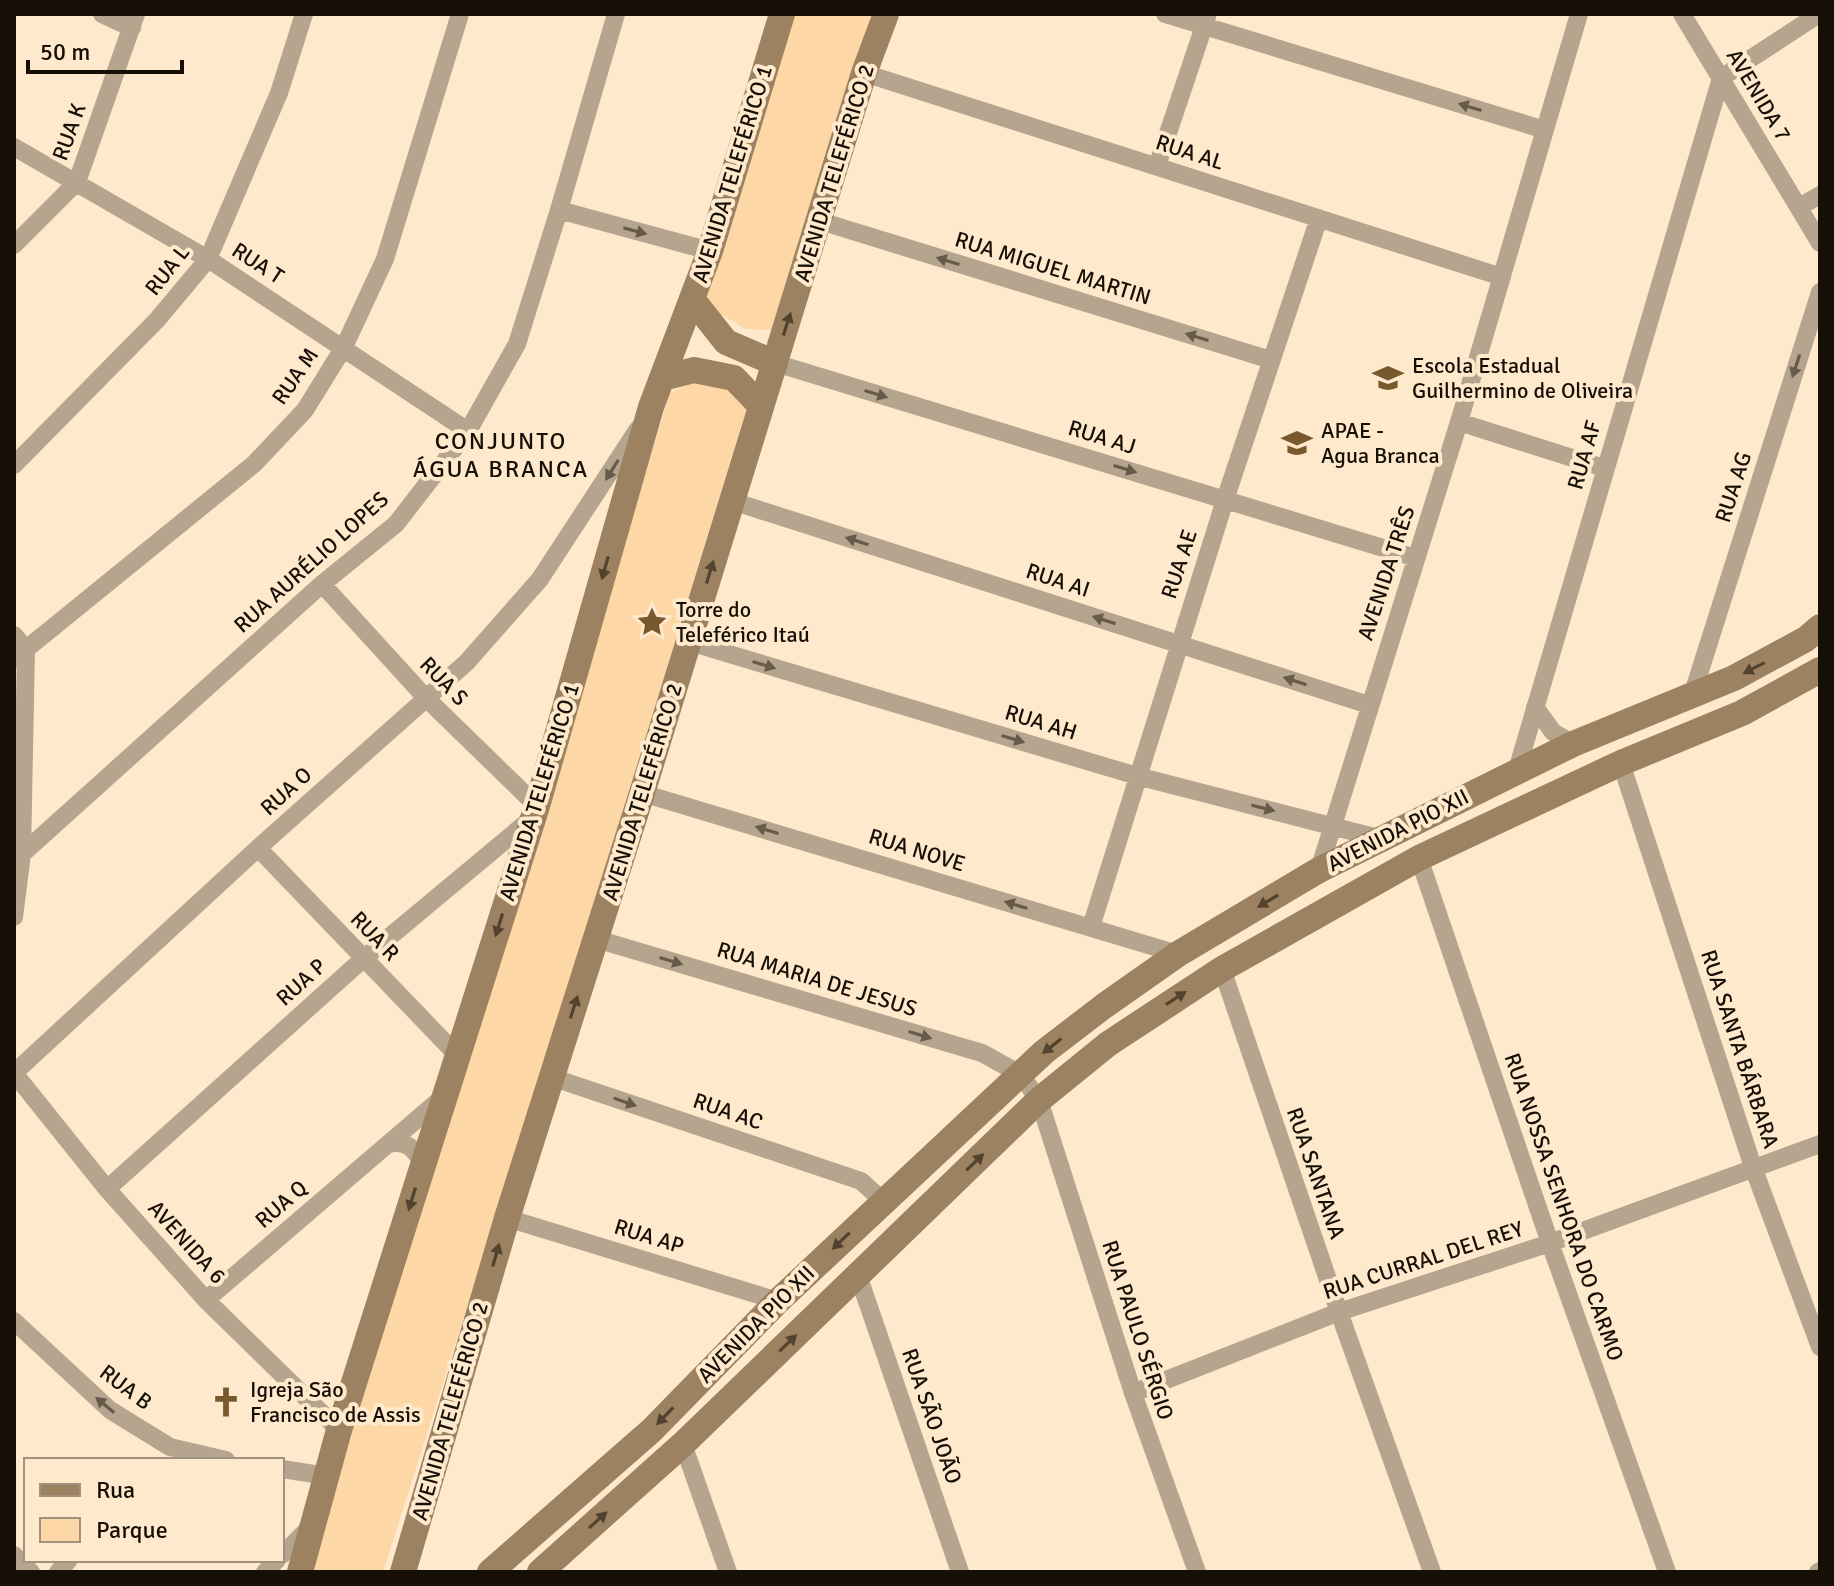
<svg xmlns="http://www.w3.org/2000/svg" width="1834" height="1586" viewBox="0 0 1834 1586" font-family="Signika,sans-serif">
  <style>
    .green { fill: #fdd7a6 }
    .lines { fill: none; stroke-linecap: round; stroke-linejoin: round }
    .street { stroke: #b6a58e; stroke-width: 18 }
    .secondary { stroke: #9c8260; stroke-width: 26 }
    .oneway { fill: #665a4a }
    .oneway2 { fill: #52432e }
    .labels { text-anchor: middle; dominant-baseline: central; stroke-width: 8; stroke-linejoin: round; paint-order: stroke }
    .street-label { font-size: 22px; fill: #160f06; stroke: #fee9cc }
    .poi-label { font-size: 22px; fill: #160f06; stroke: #fee9cc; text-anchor: start }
    .neighbourhood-label { font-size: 24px; letter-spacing: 2px; fill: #160f06; stroke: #fee9cc }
  </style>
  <rect width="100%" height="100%" fill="#fee9cc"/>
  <path class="green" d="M791 14H875L771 330 745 329 708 306 702 292Z
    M695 381 722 384 747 407 543 1069 383 1572H310L439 1133 581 687 670 393Z"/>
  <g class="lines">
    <path class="street" d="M102 14 132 28
      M1165 14 1545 130
      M1682 14 1820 243
      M864 73 1502 277
      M14 147 208 259 468 431
      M1157 166 1207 17
      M1799 207 1820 195
      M559 210 710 251
      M820 221 1271 360
      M14 245 77 182 136 14
      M775 363 1416 558
      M1459 422 1604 468
      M14 465 157 320 208 259 279 93 304 14
      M732 501 1369 705
      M322 584 426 698 537 806
      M14 635 26 649 22 854 14 917
      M689 642 1137 776 1382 839
      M14 659 254 464 305 410 344 347 385 259 460 14
      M1692 696 1820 292
      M1535 707 1553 732 1573 744
      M1621 763 1753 1167 1820 1347
      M1517 770 1721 78 1819 14
      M642 793 1178 954
      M14 848 22 854 322 584 396 524 468 431 517 344 559 210 616 14
      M258 848 458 1056
      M1419 858 1550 1243 1667 1572
      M1319 870 1459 422 1579 14
      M1091 927 1225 500 1319 218
      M596 939 982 1053 1020 1074 1039 1100 1133 1393 1197 1572
      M1222 969 1339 1312 1432 1572
      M14 1073 258 848 467 662 540 579 638 429
      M14 1073 107 1189 206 1300 339 1430
      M551 1077 861 1181 883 1201
      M388 1144C407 1140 413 1148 423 1163
      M107 1189 363 959 532 818
      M507 1218 778 1301
      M858 1275 960 1572
      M206 1300 444 1096
      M14 1321 110 1410 170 1447 226 1460
      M1133 1393 1339 1312 1550 1243 1820 1144
      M683 1444 728 1572
      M282 1469 327 1476
      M14 1555 31 1572
      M282 1555 311 1526
      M58 1572 69 1560
      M265 1572 277 1560
      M1818 1572 1820 1571"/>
    <path class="secondary" d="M692 299 726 342 775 363
      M663 378 694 370 734 378 761 406
      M300 1572 339 1430 537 806 651 407 710 251 782 14
      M403 1572 507 1218 642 793 864 73 886 14
      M490 1572 652 1430 778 1301 1044 1052 1104 1006 1178 954 1319 870 1573 744 1734 678 1806 639 1820 627
      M540 1572 683 1444 1039 1100 1108 1044 1222 969 1419 858 1621 763 1742 713 1820 670"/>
  </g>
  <defs><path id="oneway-solid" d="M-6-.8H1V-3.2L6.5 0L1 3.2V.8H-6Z" transform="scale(2)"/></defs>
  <g class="oneway">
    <use href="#oneway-solid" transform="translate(1470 107) rotate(-163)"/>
    <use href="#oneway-solid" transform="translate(635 231) rotate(15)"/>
    <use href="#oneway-solid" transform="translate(948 261) rotate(-163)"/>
    <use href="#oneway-solid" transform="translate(1197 337) rotate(-163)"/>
    <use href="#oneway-solid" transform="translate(1796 366) rotate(108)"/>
    <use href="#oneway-solid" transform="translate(876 394) rotate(17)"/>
    <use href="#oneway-solid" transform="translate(1125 469) rotate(17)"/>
    <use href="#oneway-solid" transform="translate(612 470) rotate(122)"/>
    <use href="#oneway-solid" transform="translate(857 541) rotate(-162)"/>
    <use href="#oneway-solid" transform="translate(1104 620) rotate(-162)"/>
    <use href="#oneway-solid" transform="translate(764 665) rotate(17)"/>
    <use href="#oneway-solid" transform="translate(1295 681) rotate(-162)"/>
    <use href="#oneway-solid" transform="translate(1013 739) rotate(17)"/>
    <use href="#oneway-solid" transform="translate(1263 808) rotate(14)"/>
    <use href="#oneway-solid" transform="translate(767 830) rotate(-163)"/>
    <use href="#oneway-solid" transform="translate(1016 905) rotate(-163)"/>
    <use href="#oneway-solid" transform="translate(671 961) rotate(17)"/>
    <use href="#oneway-solid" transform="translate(920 1035) rotate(17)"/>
    <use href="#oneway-solid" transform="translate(625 1102) rotate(19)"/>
    <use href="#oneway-solid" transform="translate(105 1405) rotate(-140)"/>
  </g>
  <g class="oneway2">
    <use href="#oneway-solid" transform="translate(787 324) rotate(-72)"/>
    <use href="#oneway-solid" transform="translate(605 568) rotate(106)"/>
    <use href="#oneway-solid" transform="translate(710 572) rotate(-73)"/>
    <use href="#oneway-solid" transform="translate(1754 668) rotate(153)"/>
    <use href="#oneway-solid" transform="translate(1268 901) rotate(149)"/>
    <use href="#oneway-solid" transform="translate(499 925) rotate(107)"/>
    <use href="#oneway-solid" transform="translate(1176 998) rotate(-33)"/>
    <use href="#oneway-solid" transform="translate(574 1007) rotate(-72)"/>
    <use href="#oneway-solid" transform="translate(1052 1046) rotate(142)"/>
    <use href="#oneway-solid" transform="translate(975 1162) rotate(-44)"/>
    <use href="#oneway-solid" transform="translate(412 1199) rotate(107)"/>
    <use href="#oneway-solid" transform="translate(841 1241) rotate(136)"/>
    <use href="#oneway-solid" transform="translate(496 1255) rotate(-74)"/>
    <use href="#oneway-solid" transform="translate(788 1343) rotate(-44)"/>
    <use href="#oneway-solid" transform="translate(665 1416) rotate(134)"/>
    <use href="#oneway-solid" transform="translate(598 1520) rotate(-42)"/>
  </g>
  <defs>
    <g id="school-bare" transform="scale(2.4)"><path d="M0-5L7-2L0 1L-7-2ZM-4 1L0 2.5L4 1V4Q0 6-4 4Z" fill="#78592e" stroke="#fee9cc" stroke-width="2.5" paint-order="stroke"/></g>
    <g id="sight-bare" transform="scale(2.4)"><path d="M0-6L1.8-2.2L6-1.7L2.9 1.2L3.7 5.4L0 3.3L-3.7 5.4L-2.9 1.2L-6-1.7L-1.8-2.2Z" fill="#78592e" stroke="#fee9cc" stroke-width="2.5" paint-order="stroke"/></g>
    <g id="church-bare" transform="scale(2.4)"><path d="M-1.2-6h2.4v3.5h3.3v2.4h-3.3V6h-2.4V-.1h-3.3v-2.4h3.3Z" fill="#78592e" stroke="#fee9cc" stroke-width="2.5" paint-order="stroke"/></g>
  </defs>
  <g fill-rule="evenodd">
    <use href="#school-bare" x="1388" y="378"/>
    <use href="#school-bare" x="1297" y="443"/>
    <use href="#sight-bare" x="652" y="622"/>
    <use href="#church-bare" x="226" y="1402"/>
  </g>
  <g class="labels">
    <g class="street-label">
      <text transform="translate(1759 95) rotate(59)">AVENIDA 7</text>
      <text transform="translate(69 132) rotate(-70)">RUA K</text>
      <text transform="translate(1190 152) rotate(18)">RUA AL</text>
      <text transform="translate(834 173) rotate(-73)">AVENIDA TELEFÉRICO 2</text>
      <text transform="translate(732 174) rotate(-73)">AVENIDA TELEFÉRICO 1</text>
      <text transform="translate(258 263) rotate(33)">RUA T</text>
      <text transform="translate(1053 268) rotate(17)">RUA MIGUEL MARTIN</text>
      <text transform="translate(167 270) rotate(-52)">RUA L</text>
      <text transform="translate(295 376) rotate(-55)">RUA M</text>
      <text transform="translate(1102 437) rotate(17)">RUA AJ</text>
      <text transform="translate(1584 455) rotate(-74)">RUA AF</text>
      <text transform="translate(1733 487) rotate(-72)">RUA AG</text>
      <text transform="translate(311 562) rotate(-42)">RUA AURÉLIO LOPES</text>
      <text transform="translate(1179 564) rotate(-72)">RUA AE</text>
      <text transform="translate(1386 573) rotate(-72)">AVENIDA TRÊS</text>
      <text transform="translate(1058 580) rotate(18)">RUA AI</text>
      <text transform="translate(444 681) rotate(46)">RUA S</text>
      <text transform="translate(1041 722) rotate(17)">RUA AH</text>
      <text transform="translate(286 791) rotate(-42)">RUA O</text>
      <text transform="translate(539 792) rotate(-73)">AVENIDA TELEFÉRICO 1</text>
      <text transform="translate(642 792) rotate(-73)">AVENIDA TELEFÉRICO 2</text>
      <text transform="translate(1398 830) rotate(-27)">AVENIDA PIO XII</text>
      <text transform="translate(917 850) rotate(17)">RUA NOVE</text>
      <text transform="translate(375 936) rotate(46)">RUA R</text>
      <text transform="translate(817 979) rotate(17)">RUA MARIA DE JESUS</text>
      <text transform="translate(301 982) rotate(-42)">RUA P</text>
      <text transform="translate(1740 1049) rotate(72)">RUA SANTA BÁRBARA</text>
      <text transform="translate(728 1111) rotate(19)">RUA AC</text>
      <text transform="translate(1316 1173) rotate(71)">RUA SANTANA</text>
      <text transform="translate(281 1204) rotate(-41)">RUA Q</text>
      <text transform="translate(1564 1207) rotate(71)">RUA NOSSA SENHORA DO CARMO</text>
      <text transform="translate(649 1236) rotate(17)">RUA AP</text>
      <text transform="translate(187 1242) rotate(48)">AVENIDA 6</text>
      <text transform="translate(1423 1260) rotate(-18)">RUA CURRAL DEL REY</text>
      <text transform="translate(756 1324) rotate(-45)">AVENIDA PIO XII</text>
      <text transform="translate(1138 1330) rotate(72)">RUA PAULO SÉRGIO</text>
      <text transform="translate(126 1387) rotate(37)">RUA B</text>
      <text transform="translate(450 1411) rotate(-74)">AVENIDA TELEFÉRICO 2</text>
      <text transform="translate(932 1416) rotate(71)">RUA SÃO JOÃO</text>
    </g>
    <g class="poi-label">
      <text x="1412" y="365">Escola Estadual<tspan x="1412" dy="25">Guilhermino de Oliveira</tspan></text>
      <text x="1321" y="430">APAE -<tspan x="1321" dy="25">Agua Branca</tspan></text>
      <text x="676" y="609">Torre do<tspan x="676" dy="25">Teleférico Itaú</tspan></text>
      <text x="250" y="1389">Igreja São<tspan x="250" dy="25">Francisco de Assis</tspan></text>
    </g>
    <g class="neighbourhood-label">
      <text x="501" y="441">CONJUNTO<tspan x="501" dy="28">ÁGUA BRANCA</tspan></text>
    </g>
  </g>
  <rect width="1834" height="1586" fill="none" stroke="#160f06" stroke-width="32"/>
  <rect x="24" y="1458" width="260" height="104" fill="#fee9cc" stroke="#a1927d" stroke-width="2"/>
  <rect x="40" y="1484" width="40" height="12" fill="#9c8260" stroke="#a1927d" stroke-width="2"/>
  <text x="96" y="1498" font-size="24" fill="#160f06">Rua</text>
  <rect x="40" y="1518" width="40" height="24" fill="#fdd7a6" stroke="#a1927d" stroke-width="2"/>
  <text x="96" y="1538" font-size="24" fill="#160f06">Parque</text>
  <path d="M28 60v12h154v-12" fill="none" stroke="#160f06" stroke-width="4"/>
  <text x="40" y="60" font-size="24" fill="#160f06" stroke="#fee9cc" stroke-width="6" paint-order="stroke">50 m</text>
</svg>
